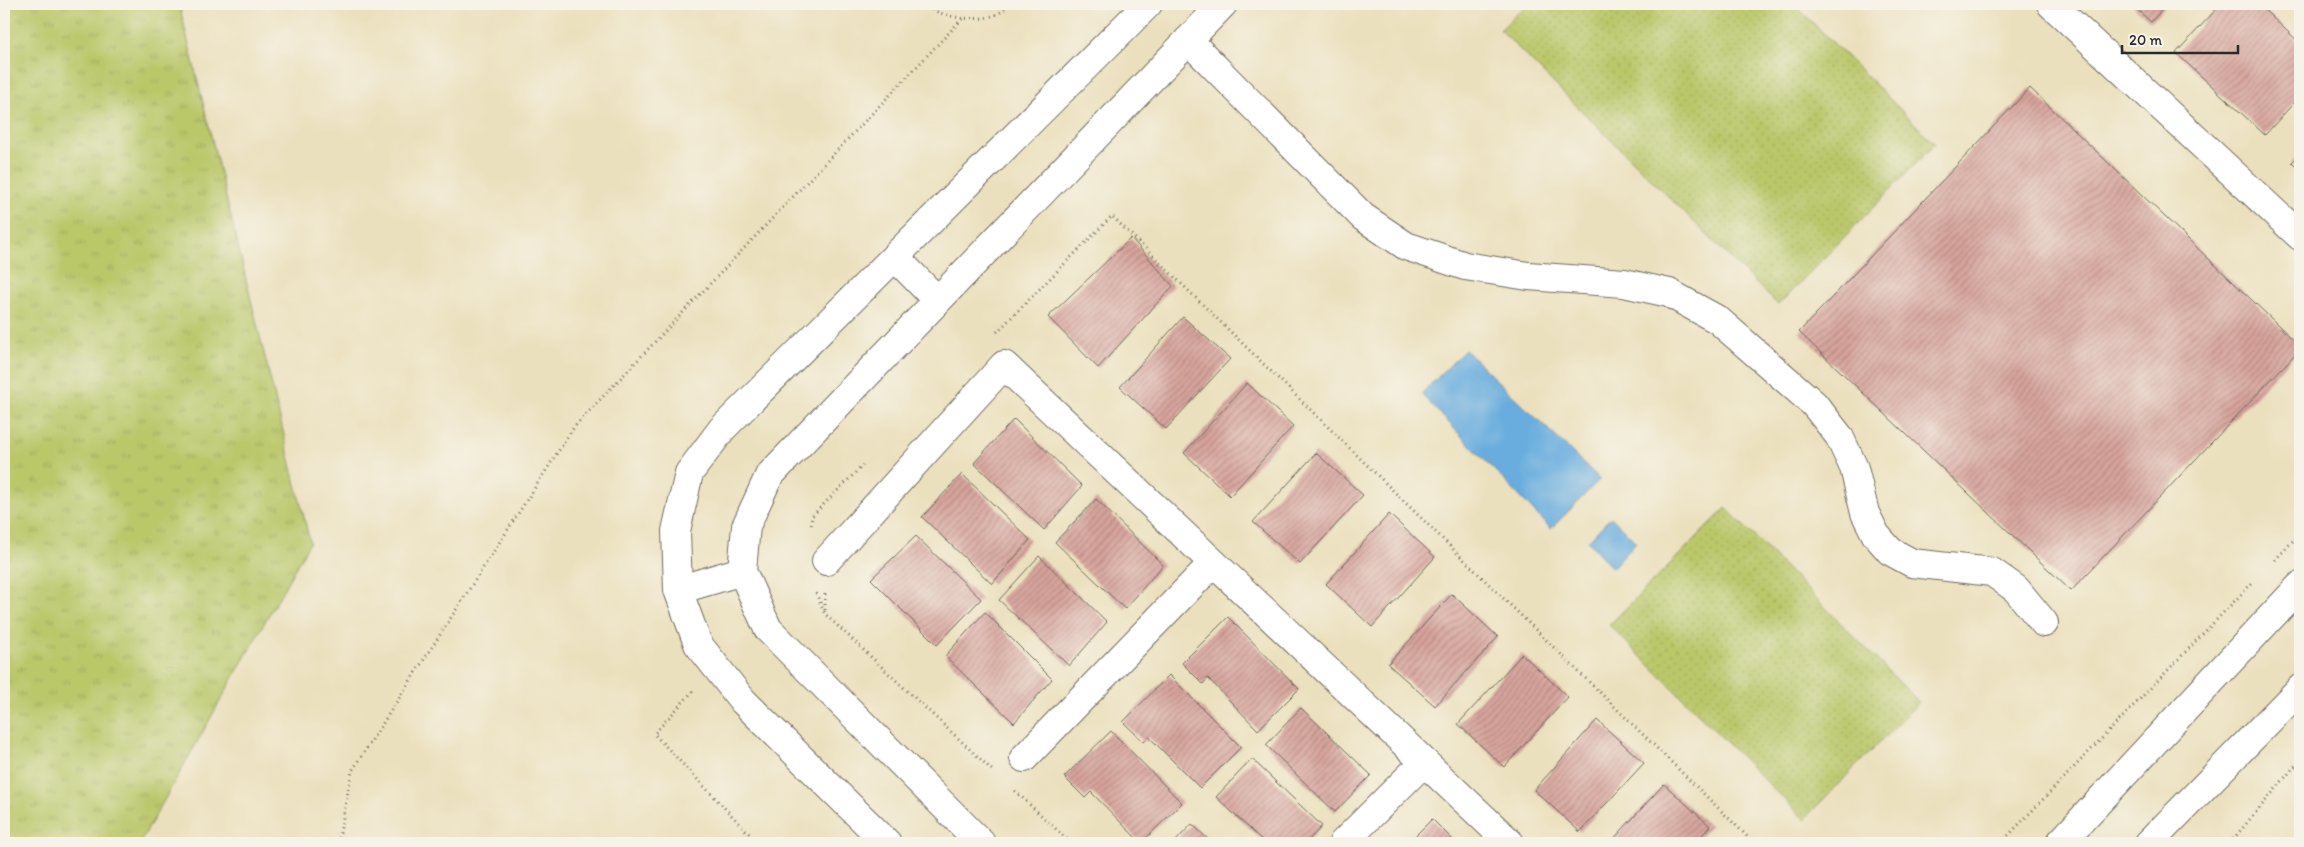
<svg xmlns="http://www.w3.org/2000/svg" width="2304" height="847" viewBox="0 0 2304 847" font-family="Itim,sans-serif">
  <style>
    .grass { fill: url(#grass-tufts); stroke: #727a4b }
    .park { fill: url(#park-dots); stroke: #727a4b }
    .water { fill: #69adde; stroke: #4a6c84 }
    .building { fill: url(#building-hatch) }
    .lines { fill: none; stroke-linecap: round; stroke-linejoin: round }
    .street-casing { stroke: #6e6a5e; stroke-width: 30 }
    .path { stroke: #6e6a5e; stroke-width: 3; stroke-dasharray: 1 4; stroke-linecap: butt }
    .street { stroke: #fff; stroke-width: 28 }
  </style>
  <defs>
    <pattern id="grass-tufts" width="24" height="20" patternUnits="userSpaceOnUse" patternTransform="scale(1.25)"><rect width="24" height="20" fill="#bac86b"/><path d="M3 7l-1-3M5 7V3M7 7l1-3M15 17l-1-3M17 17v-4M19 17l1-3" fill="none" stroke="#a0ac5d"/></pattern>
    <pattern id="park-dots" width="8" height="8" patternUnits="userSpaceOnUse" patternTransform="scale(1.25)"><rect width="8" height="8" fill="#bac86b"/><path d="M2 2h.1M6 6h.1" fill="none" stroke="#a0ac5d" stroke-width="1.8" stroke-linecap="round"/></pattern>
    <pattern id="building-hatch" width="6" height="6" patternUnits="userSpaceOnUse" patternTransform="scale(1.25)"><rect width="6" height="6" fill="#d7a49c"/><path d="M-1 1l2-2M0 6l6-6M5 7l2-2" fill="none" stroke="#af867f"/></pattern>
  </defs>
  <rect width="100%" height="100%" fill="#f7f3e8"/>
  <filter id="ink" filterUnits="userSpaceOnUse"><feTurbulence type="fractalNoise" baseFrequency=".02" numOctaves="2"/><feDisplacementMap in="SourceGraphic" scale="10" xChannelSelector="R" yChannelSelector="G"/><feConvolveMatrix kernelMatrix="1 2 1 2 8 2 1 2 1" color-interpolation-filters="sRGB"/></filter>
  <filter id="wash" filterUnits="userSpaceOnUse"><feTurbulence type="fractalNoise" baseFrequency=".0096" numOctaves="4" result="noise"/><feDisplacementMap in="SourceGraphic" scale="20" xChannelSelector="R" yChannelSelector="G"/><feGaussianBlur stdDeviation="1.12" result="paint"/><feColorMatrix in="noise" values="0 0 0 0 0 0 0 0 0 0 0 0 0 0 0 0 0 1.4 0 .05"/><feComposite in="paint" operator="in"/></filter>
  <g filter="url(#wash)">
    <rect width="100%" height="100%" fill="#ebe0bd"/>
    <path class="grass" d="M4 4H179L310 542 140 843H4Z"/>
    <path class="park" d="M1527 4H1794L1935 144 1778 305 1500 30Z
      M1726 508 1919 702 1804 819 1609 625Z"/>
    <path class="water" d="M1465 350 1600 479 1551 529 1421 394Z
      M1611 517 1636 542 1612 568 1588 541Z"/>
    <g id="blocks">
      <path class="building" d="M2131 4H2167L2151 22Z
        M2221 4H2258L2300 43V96L2265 135 2176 53Z
        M2030 88 2300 346V349L2071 591 1799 332Z
        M2300 154V170L2292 162Z
        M1131 238 1173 286 1098 368 1048 317Z
        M1183 317 1230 359 1166 429 1120 387Z
        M1247 383 1293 426 1230 496 1184 453Z
        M1014 419 1082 486 1044 530 974 463Z
        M1316 453 1363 495 1300 564 1253 522Z
        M962 474 1030 540 992 584 922 517Z
        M1096 499 1163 565 1125 609 1055 542Z
        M1389 514 1435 557 1372 627 1326 584Z
        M916 536 981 599 937 645 871 579Z
        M1039 556 1107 622 1069 666 999 600Z
        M1452 594 1498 637 1435 706 1388 664Z
        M985 612 1052 679 1014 723 945 656Z
        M1228 617 1299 689 1258 730 1208 678 1203 684 1182 663Z
        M1522 654 1568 697 1504 767 1458 724Z
        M1169 675 1241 747 1200 788 1149 737 1144 742 1123 722Z
        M1301 708 1371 775 1335 812 1266 745Z
        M1597 720 1644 763 1580 832 1534 790Z
        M1111 731 1182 803 1141 843 1091 792 1085 798 1064 777Z
        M1252 759 1322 826 1306 843H1265L1216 797Z
        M1664 784 1710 826 1695 843H1610Z
        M1432 819 1456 843H1408Z
        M1192 824 1212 843H1174Z"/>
    </g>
  </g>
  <g filter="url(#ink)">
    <use href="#blocks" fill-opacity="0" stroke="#6e6a5e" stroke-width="1"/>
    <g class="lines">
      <g class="street-casing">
        <path id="street" d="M2051 4 2300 236
          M1188 40 1363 217 1406 246 1465 266 1528 276 1624 283 1669 293 1718 320 1814 404 1839 436 1854 468 1865 513 1876 535 1890 551 1912 563 1992 572 2016 589 2044 623
          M895 257 937 300
          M826 561 1004 365 1510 843
          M678 590 742 571
          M1024 758 1213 563
          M887 843 743 701 698 644 678 590 676 531 689 473 722 429 1148 4
          M981 843 768 629 742 571 746 526 769 476 1223 4
          M1343 843 1424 762
          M2060 843 2300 586
          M2149 843 2300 689"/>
      </g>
      <path class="path" d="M924 4C938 17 976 23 995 15 1001 13 1006 7 1011 4
        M997 332 1112 216 1754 843
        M811 525 812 516 865 463
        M2275 560 2300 533
        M816 593 825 614 992 770
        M825 610V594
        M693 691 654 734 758 843
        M1015 791 1071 843
        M338 843 352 771 574 427 963 18
        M2001 843 2253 582
        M2230 843 2300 760"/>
      <use href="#street" class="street"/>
    </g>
  </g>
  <rect width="2304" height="847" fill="none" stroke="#f7f3e8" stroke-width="20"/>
  <path d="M2122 45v8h116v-8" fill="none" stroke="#2b2b2b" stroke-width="2.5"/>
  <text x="2129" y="45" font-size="15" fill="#2b2b2b" stroke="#f7f3e8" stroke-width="4" paint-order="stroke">20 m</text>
</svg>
